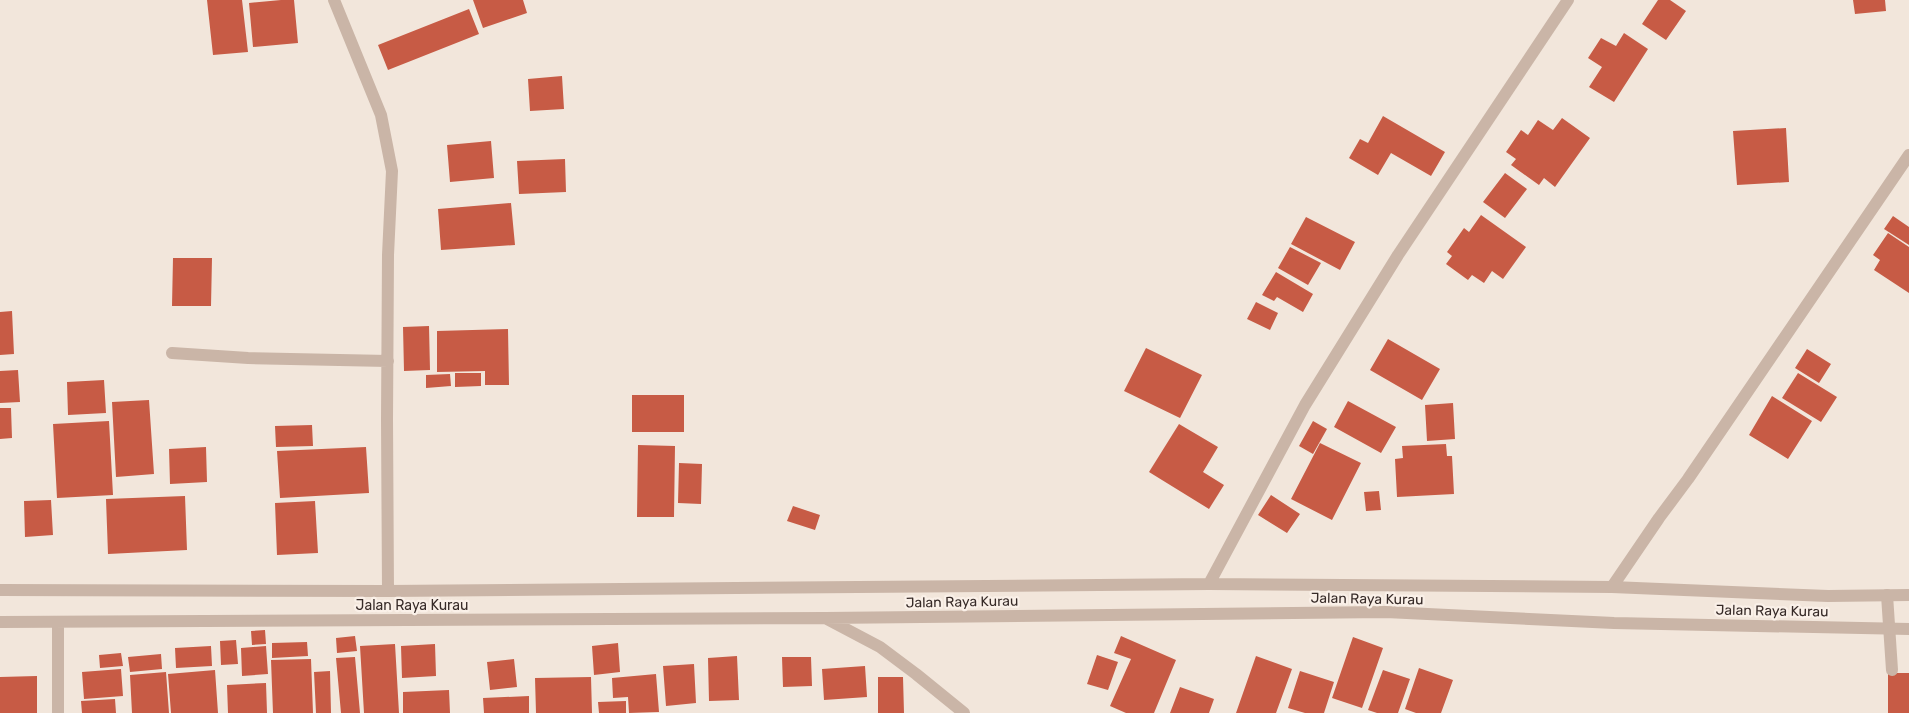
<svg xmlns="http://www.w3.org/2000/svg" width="1909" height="713" viewBox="0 0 1909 713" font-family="Rubik,sans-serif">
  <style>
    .building { fill: #c75b45 }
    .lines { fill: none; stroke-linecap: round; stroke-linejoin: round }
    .lane { stroke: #cab5a7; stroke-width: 12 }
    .street { stroke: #cab5a7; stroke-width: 12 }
    .labels { text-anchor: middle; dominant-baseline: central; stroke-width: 4.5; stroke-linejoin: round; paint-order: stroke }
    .street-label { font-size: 14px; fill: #372b28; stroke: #faf0e8 }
  </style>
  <rect width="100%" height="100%" fill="#f2e6db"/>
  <path class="building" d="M207 0H242L248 52 213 55Z
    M281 0H294L298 43 253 47 249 3Z
    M473 0H523L527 13 483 28Z
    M1658 0H1670L1686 11 1666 40 1642 24Z
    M1853 0H1885L1886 11 1855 14Z
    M469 9 479 34 388 70 378 45Z
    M1624 33 1648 49 1614 102 1589 87 1602 67 1588 58 1601 38 1616 46Z
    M562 76 564 109 530 111 528 79Z
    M1383 116 1445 152 1431 176 1391 153 1378 175 1349 158 1360 139 1368 143Z
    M1562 118 1590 138 1555 187 1544 178 1539 185 1511 165 1516 159 1506 152 1521 130 1528 135 1538 120 1553 130Z
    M1786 128 1789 182 1737 185 1733 131Z
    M491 141 494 178 450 182 447 145Z
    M565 159 566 192 519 194 517 161Z
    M1505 173 1527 189 1505 218 1483 202Z
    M511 203 515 245 441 250 438 209Z
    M1481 215 1526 247 1503 279 1492 271 1484 283 1472 275 1468 280 1446 264 1452 256 1447 252 1464 228 1469 232Z
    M1893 216 1909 227V245L1884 229Z
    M1306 217 1355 242 1340 270 1291 244Z
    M1888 233 1909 247V293L1874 270 1880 260 1873 255Z
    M1290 247 1321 263 1308 285 1278 268Z
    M173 258H212L211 306H172Z
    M1276 272 1313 294 1303 312 1277 297 1274 301 1262 295Z
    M1256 302 1278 313 1270 330 1247 319Z
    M12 311 14 354 0 355V312Z
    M429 326 430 370 404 371 403 327Z
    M508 329 509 385H485V371L437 372V331Z
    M1388 339 1440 369 1422 400 1370 370Z
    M1146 348 1202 375 1180 418 1124 391Z
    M1807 349 1831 364 1819 383 1795 368Z
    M18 370 20 402 0 403V371Z
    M455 373H481V386L455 387Z
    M1798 373 1837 397 1821 422 1782 398Z
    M450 374 451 386 426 388V375Z
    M104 380 106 413 68 415 67 382Z
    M632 395H684V432H632Z
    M1772 396 1812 421 1788 459 1749 435Z
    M149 400 154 474 116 477 112 402Z
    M1348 401 1396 427 1381 453 1334 427Z
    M1453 403 1455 439 1427 441 1425 405Z
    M0 408H11L12 438 0 439Z
    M109 421 113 495 57 498 53 424Z
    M1313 421 1327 429 1313 454 1299 446Z
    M1179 424 1218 447 1203 472 1224 485 1209 509 1149 472Z
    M312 425 313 446 276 447 275 426Z
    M1320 443 1361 463 1332 520 1291 499Z
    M1446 444 1447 456H1452L1454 494 1397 497 1395 459 1403 458 1402 446Z
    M638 445 675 446 674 517H637Z
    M206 447 207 482 170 484 169 449Z
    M366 447 369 493 280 498 277 451Z
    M679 463 702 464 701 504 678 503Z
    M1379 491 1381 510 1366 511 1364 492Z
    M1271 495 1300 514 1287 533 1258 515Z
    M185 496 187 550 108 554 106 499Z
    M51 500 53 535 25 537 24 501Z
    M315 501 318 553 277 555 275 503Z
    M793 506 820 515 815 530 787 521Z
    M265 630 266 644 252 645 251 631Z
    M355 636 357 651 337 653 336 638Z
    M1121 636 1176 660 1154 713H1126L1110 706 1131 659 1114 653Z
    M1353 637 1383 648 1362 708 1332 698Z
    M236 640 238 664 221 665 220 641Z
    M307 642 308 656 272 658V643Z
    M618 643 620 672 594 675 592 646Z
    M395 644 399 713H364L360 646Z
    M435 644 436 676 402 678 401 646Z
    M211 646 212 666 176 668 175 648Z
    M266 646 268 674 242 676 241 648Z
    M121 653 123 666 100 668 99 655Z
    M161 654 162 669 130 672 128 657Z
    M1097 655 1118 662 1108 690 1087 684Z
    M737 656 739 700 709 701 708 658Z
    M1256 656 1292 669 1276 713H1236Z
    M355 657 360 713H341L336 658Z
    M782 657H811L812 686 783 687Z
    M311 659 313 713H273L271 660Z
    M514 659 517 687 490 690 487 662Z
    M694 664 696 703 666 706 663 666Z
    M865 666 867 697 824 700 822 669Z
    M1419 668 1453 680 1441 713H1416L1405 709Z
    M121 669 123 696 84 699 82 672Z
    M215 670 218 713H171L168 674Z
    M1383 670 1410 679 1398 713H1377L1368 710Z
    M330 671 331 713H316L314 672Z
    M1300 671 1334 682 1324 713H1305L1288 708Z
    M166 672 169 713H132L130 675Z
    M1888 673H1909V713H1888Z
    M656 674 659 712 629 713 628 697 613 698 612 678Z
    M37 676V713H0V677Z
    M591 677 592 713H536L535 678Z
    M878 677H903L904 713H878Z
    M266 683 267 713H228L227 685Z
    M1180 687 1214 699 1209 713H1170Z
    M449 690 450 713H403V692Z
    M529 696V713H484L483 698Z
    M115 699 116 713H82L81 701Z
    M626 701V713H599L598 702Z"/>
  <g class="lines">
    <path class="lane" d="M1887 595 1892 670"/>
    <path class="street" d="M334 0 381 115 392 171 388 255 387 419 388 591
      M172 353 248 358 388 361
      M1209 584 1305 405 1398 255 1568 0
      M1612 587 1659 518 1688 479 1909 155
      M0 590 388 591 1209 584 1612 587 1828 596 1909 595
      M827 619 880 647 916 674 964 713
      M0 622 825 618 1386 612 1614 623 1909 629
      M58 622V713"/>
  </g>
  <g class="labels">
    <g class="street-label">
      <text transform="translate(1367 599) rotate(1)">Jalan Raya Kurau</text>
      <text transform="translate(962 602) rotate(-1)">Jalan Raya Kurau</text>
      <text x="412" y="605">Jalan Raya Kurau</text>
      <text transform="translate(1772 611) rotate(1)">Jalan Raya Kurau</text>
    </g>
  </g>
</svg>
